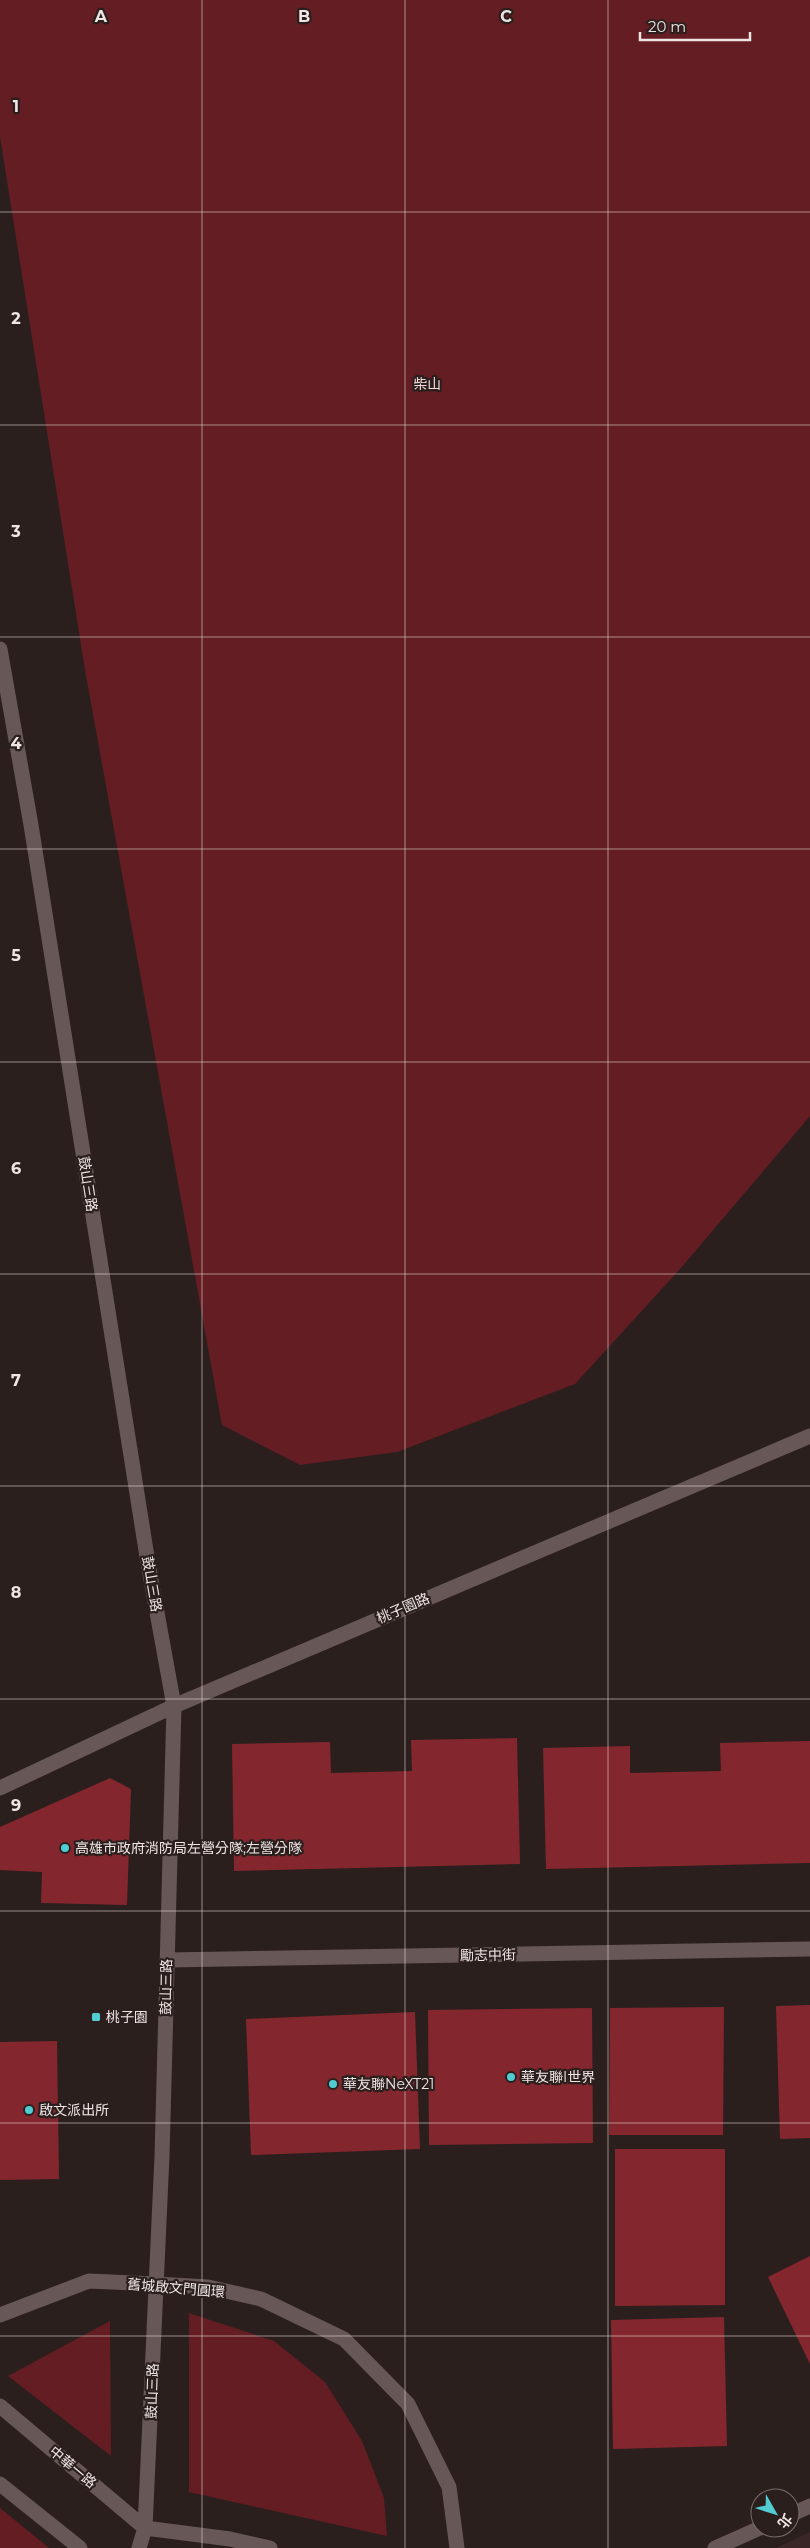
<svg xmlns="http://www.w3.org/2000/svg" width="810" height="2548" viewBox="0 0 810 2548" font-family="Montserrat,'Noto Sans TC',sans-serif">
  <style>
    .built { fill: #3a2626 }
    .green { fill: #641d22 }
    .building { fill: #84262d }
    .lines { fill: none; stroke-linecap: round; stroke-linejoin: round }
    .minor { stroke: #675757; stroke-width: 15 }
    .grid { fill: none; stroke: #eee5e4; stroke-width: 1; stroke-opacity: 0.55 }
    .poi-dot { fill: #51ccd3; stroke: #2b1f1e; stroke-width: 2 }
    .labels { text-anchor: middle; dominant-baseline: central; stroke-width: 4.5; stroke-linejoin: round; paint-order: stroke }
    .park-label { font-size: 14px; fill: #f5d9d8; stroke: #2b1f1e }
    .street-label { font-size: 14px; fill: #eee5e4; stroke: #2b1f1e }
    .poi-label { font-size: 14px; fill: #eee5e4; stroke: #2b1f1e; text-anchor: start }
    .grid-label { font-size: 16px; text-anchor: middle; font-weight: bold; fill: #eee5e4; stroke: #2b1f1e; stroke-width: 4.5; stroke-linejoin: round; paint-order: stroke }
  </style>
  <rect width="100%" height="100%" fill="#2b1f1e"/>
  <path class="built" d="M810 2532V2548H776Z"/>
  <path class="green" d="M0 0H810V1116L680 1269 575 1384 397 1452 300 1465 222 1425 85 670 0 137Z
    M189 2313 274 2341 325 2382 362 2441 384 2498 387 2536 189 2492Z
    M110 2321 111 2456 8 2376Z
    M0 2508 49 2548H0Z"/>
  <path class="building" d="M517 1738 520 1864 234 1871 232 1744 330 1742 331 1773 412 1771 411 1740Z
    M810 1741V1863L546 1869 543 1748 630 1746V1773L721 1771 720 1743Z
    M110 1778 131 1789 127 1905 41 1903 42 1872 0 1870V1827Z
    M810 2005V2138L780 2139 776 2006Z
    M724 2007 723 2135H609L610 2008Z
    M592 2008 593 2143 429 2145 428 2010Z
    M415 2012 420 2149 251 2155 246 2019Z
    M57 2041 59 2179 0 2180V2042Z
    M615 2149H725V2305L615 2306Z
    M810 2256V2364L768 2277Z
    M724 2317 727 2446 613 2449 611 2320Z"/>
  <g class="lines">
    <path class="minor" d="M0 649 31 825 148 1563 174 1706 162 2156 145 2528 139 2548
      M0 1788 174 1706 810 1436
      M167 1960 810 1949
      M0 2315 89 2281 156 2284 208 2287 261 2299 344 2339 408 2404 449 2487 457 2548
      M0 2406 145 2528
      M0 2484 80 2548
      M790 2515 810 2506
      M145 2528 230 2539 270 2548
      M715 2548 760 2528"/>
  </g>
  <path class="grid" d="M202 0V2548M405 0V2548M608 0V2548M0 212H810M0 425H810M0 637H810M0 849H810M0 1062H810M0 1274H810M0 1486H810M0 1699H810M0 1911H810M0 2123H810M0 2336H810"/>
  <g class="poi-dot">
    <circle cx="65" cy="1848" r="5"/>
    <rect x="91" y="2012" width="10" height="10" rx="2.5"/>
    <circle cx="511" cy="2077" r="5"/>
    <circle cx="333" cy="2084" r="5"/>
    <circle cx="29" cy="2110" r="5"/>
  </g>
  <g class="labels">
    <g class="park-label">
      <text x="427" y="384">柴山</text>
    </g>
    <g class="street-label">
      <text transform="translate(88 1184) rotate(81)">鼓山三路</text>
      <text transform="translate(152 1584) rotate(80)">鼓山三路</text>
      <text transform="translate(403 1608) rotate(-23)">桃子園路</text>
      <text transform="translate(488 1955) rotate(-1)">勵志中街</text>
      <text transform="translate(166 1987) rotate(-89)">鼓山三路</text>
      <text transform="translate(176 2288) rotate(5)">舊城啟文門圓環</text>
      <text transform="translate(152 2391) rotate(-88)">鼓山三路</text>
      <text transform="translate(73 2467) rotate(40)">中華一路</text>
    </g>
    <g class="poi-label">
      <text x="75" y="1848">高雄市政府消防局左營分隊;左營分隊</text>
      <text x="106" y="2017">桃子園</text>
      <text x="521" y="2077">華友聯I世界</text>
      <text x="343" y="2084">華友聯NeXT21</text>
      <text x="39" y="2110">啟文派出所</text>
    </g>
  </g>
  <g class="grid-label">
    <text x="101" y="22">A</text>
    <text x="304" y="22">B</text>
    <text x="506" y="22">C</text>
    <text x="16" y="112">1</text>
    <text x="16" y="324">2</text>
    <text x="16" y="537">3</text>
    <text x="16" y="749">4</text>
    <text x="16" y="961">5</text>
    <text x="16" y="1174">6</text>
    <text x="16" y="1386">7</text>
    <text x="16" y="1598">8</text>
    <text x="16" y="1811">9</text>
  </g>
  <g transform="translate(775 2513) rotate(129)"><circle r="24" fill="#2b1f1e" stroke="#796e6d"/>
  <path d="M0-4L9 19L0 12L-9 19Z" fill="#51ccd3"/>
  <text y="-8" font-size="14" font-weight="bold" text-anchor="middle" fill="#eee5e4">北</text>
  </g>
  <path d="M640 32v8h110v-8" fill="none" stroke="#eee5e4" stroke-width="2.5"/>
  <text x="648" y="32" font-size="15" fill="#eee5e4" stroke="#2b1f1e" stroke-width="4" paint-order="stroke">20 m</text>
</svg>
